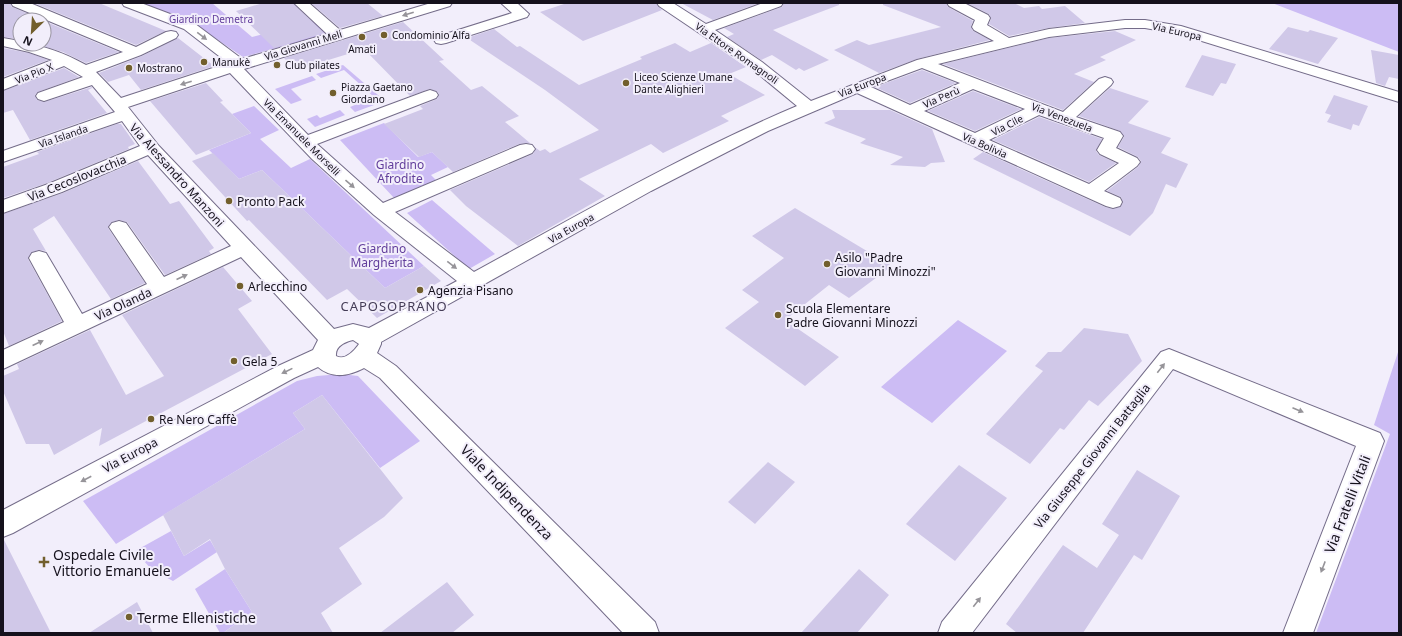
<svg xmlns="http://www.w3.org/2000/svg" width="1402" height="636" viewBox="0 0 1402 636" font-family="'Noto Sans',sans-serif">
  <style>
    .green { fill: #ccbcf4 }
    .building { fill: #d0c8e8 }
    .lines { fill: none; stroke-linecap: round; stroke-linejoin: round }
    .minor-casing { stroke: #746c89; stroke-width: 2 }
    .minor { fill: #fff; fill-rule: evenodd }
    .oneway { fill: #969499 }
    .poi-dot { fill: #725f2d; stroke: #f2eefb; stroke-width: 1.5 }
    .labels { text-anchor: middle; dominant-baseline: central; stroke-width: 4; stroke-linejoin: round; paint-order: stroke }
    .far-park-label { font-size: 10px; fill: #613d9b; stroke: #f2eefb }
    .far-street-label { font-size: 10px; fill: #15111c; stroke: #f2eefb }
    .far-poi-label { font-size: 10px; fill: #15111c; stroke: #f2eefb; text-anchor: start }
    .park-label { font-size: 12px; fill: #613d9b; stroke: #f2eefb }
    .street-label { font-size: 12px; fill: #15111c; stroke: #f2eefb }
    .poi-label { font-size: 12px; fill: #15111c; stroke: #f2eefb; text-anchor: start }
    .neighbourhood-label { font-size: 13px; letter-spacing: 1px; fill: #443c56; stroke: #f2eefb }
    .near-street-label { font-size: 14px; fill: #15111c; stroke: #f2eefb }
    .near-poi-label { font-size: 14px; fill: #15111c; stroke: #f2eefb; text-anchor: start }
  </style>
  <rect width="100%" height="100%" fill="#f2eefb"/>
  <path class="green" d="M142 3H212L252 37 313 21 328 34 243 57 187 19H178Z
    M1272 3H1399V52Z
    M343 65 385 101 355 112 350 107 374 97 344 70 321 78 316 74Z
    M312 76 316 80 291 89 302 100 291 104 275 89Z
    M254 106 279 130 260 139 291 168 310 159 424 266 385 288 262 170 239 179 209 150 251 133 232 114Z
    M340 110 345 115 315 127 307 119 317 115 320 118Z
    M384 123 418 157 432 152 448 167 431 175 437 181 395 199 340 140Z
    M432 200 495 254 469 269 407 213Z
    M958 320 1007 351 932 423 881 387Z
    M1399 349V633H1316L1390 434 1374 425Z
    M341 374 358 376 420 441 380 468 322 395 293 413 305 429 116 544 83 501 297 381 317 376Z
    M171 531 184 556 210 540 217 552 173 581 152 570 135 551Z
    M225 569 252 612 223 633H220L195 589Z"/>
  <path class="building" d="M3 3H10L12 7 43 20H20V39L3 37Z
    M34 3H99L166 31 136 45Z
    M263 3H293L324 33 274 48 236 11Z
    M311 3H367L383 16 340 28Z
    M567 3H656L662 10 583 41 540 12Z
    M681 3H759L713 20Z
    M784 3H839V5L773 30 829 60 804 71 799 68 796 70 772 55 761 60 727 37 734 34 724 28 782 7Z
    M883 3H946L948 7 973 21 971 26 973 31 990 40 917 59 879 73 834 50 857 40 869 45 941 27 883 5Z
    M967 3H1014L1024 8 1039 6 1042 9 1065 6 1085 23 1049 28 1009 36 989 24 991 19 989 14Z
    M44 21 119 52 86 63 63 52 36 44H44Z
    M403 22 444 60 439 61 471 90 482 86 519 116 505 122 530 143 519 144 453 172 432 152 419 157 384 124 423 109 420 106 437 99 439 94 436 91 430 89 410 96 364 49 296 70 284 58Z
    M1288 27 1308 32 1310 30 1338 38 1318 64 1269 49Z
    M494 29 517 47 520 46 579 85 642 59 640 57 675 43 690 52 711 43 746 67 729 74 765 95 721 116 729 121 663 153 651 144 579 179 605 196 518 246 466 206 450 190 533 154 536 148 540 151 545 149 550 153 599 130 545 90 467 38Z
    M1115 31 1136 40 1100 57 1106 60 1074 74 1094 82 1063 110 943 64 1049 38Z
    M178 38 214 66 141 90 129 75 108 82 99 73 142 56Z
    M3 48 29 53 48 60 3 77Z
    M1371 50 1399 55V79L1389 77 1385 86 1376 83Z
    M1202 55 1236 64 1226 84 1221 83 1213 96 1185 87Z
    M64 68 79 77 38 92 35 95 37 100 44 102 92 87V88L88 90 107 113 30 140 13 110 3 113V91Z
    M922 70 956 83 910 103 875 87Z
    M206 83 223 101 220 102 251 133 196 155 150 101Z
    M1110 88 1149 101 1128 123 1171 138 1161 153 1188 164 1176 188 1166 184 1153 213 1130 236 973 159 983 152 1105 207 1113 209 1120 207 1123 203 1121 197 1107 191 1138 167 1141 161 1138 157 1118 147 1124 137 1120 131 1079 116Z
    M973 91 1021 109 975 131 928 111Z
    M1334 95 1368 106 1359 126 1353 124 1351 130 1327 122 1331 115 1325 113Z
    M832 110H890L932 129 945 162 931 163 925 167 890 165 903 157 860 143 866 139 824 123 835 118Z
    M1039 117 1102 139 1096 151 1099 155 1116 163 1089 182 993 140Z
    M117 124H121L135 144 128 147 129 149 47 183 3 198V167L39 154 37 152Z
    M213 153 239 179 262 170 385 288 424 266 441 281 377 318 347 289 327 300 249 220 247 221 192 161Z
    M138 161 170 204 179 201 214 248 209 251 211 254 165 275 127 222 119 220 112 222 108 228 145 283 111 299 54 216 33 229 46 251 39 250 32 252 28 259 62 321 9 346 3 331V214L63 193Z
    M795 208 892 266 849 298 829 285 785 320 839 357 805 386 725 328 759 302 742 290 784 258 752 236Z
    M223 267 252 301 238 309 272 354 99 446 102 428 54 455 49 444H26L3 391V376L19 369 17 364 90 330 126 395 164 376 122 315Z
    M1084 328 1128 334 1142 361 1098 406 1089 400 1064 430 1060 428 1030 464 986 434 1043 371 1035 366 1048 352H1061Z
    M322 395 403 498 384 517 339 548 362 584 321 613 333 633H223L252 612 225 569 210 539 184 556 163 515 305 429 293 413Z
    M768 462 795 482 755 524 728 502Z
    M959 465 1007 498 955 561 906 524Z
    M1137 470 1180 496 1142 560 1134 555 1083 633H1017L1006 624 1063 545 1097 568 1119 535 1102 524Z
    M3 538 51 633H3Z
    M859 569 889 595 857 633H801Z
    M447 582 474 615 452 633H380Z
    M137 602 153 633H89Z"/>
  <g class="lines">
    <g class="minor-casing">
      <path id="minor" d="M11 3H30L136 47 166 32 171 31 176 32 178 35 176 38 141 55 96 72 121 98 228 63 184 29 124 6 122 3H141L194 23 242 59 327 34 294 3H309L340 30 431 3H452L450 6 244 69 308 135 424 92 430 90 436 92 438 95 436 98 317 144 383 203 520 145 526 144 532 145 535 149 532 153 395 212 474 272C580 214 686 153 797 106L751 68 659 6 657 3H673L706 24 763 3H783L781 6 715 30 762 62 811 101 917 60 994 41 974 30 972 27 975 20 949 6 947 3H964L988 15 990 18 987 25 1009 38 1049 29 1125 20H1145L1181 26 1399 92V102L1179 34 1145 28H1125L1049 37 938 64 1063 112 1099 79 1105 77 1111 79 1113 82 1111 85 1076 117 1120 132 1123 136 1116 148 1137 158 1140 162 1137 166 1104 191 1120 198 1122 202 1120 206 1113 208 1106 206 857 93 768 131 651 191 381 342V344L377 353 396 366 655 622 659 633H623L380 378 364 368C349 376 332 379 318 367L294 378 13 533 3 537V510L278 366 313 350 318 340 241 257 3 369V350L64 322 29 258 32 253 39 251 46 253 82 314 147 284 109 227 112 223 119 221 126 223 164 277 231 246 148 155 62 192 3 213V200L48 184 140 146 122 121 3 162V151L115 112 92 85 44 101 38 99 36 96 38 93 83 77 64 66 3 90V79L52 60 29 52 3 46V38L20 41V44C43 44 66 54 86 65L123 52 13 6ZM922 68 960 83 910 105 871 87ZM230 73 312 159 374 215 457 281 369 328 353 324 334 329 159 146 128 107ZM973 89 1025 109 975 133 924 111ZM1039 115 1104 138 1097 150 1100 154 1119 163 1089 184 989 140ZM353 340 359 344C354 351 345 361 336 356 335 346 345 342 353 340Z
        M501 3H517L529 14 527 17 446 43 441 44 436 43 434 40 436 37 512 13Z
        M1169 349 1380 433 1384 441 1313 633H1283L1356 446 1173 369 972 633H938L942 622 1161 352Z"/>
    </g>
    <use href="#minor" class="minor"/>
  </g>
  <defs><path id="oneway-solid" d="M-6-.8H1V-3.2L6.5 0L1 3.2V.8H-6Z"/></defs>
  <g class="oneway">
    <use href="#oneway-solid" transform="translate(408 14) rotate(163)"/>
    <use href="#oneway-solid" transform="translate(202 36) rotate(37)"/>
    <use href="#oneway-solid" transform="translate(186 83) rotate(162)"/>
    <use href="#oneway-solid" transform="translate(350 184) rotate(41)"/>
    <use href="#oneway-solid" transform="translate(452 265) rotate(38)"/>
    <use href="#oneway-solid" transform="translate(182 277) rotate(-24)"/>
    <use href="#oneway-solid" transform="translate(38 343) rotate(-25)"/>
    <use href="#oneway-solid" transform="translate(1161 368) rotate(-52)"/>
    <use href="#oneway-solid" transform="translate(287 371) rotate(154)"/>
    <use href="#oneway-solid" transform="translate(1298 410) rotate(23)"/>
    <use href="#oneway-solid" transform="translate(86 479) rotate(152)"/>
    <use href="#oneway-solid" transform="translate(1323 567) rotate(111)"/>
    <use href="#oneway-solid" transform="translate(977 602) rotate(-52)"/>
  </g>
  <g class="poi-dot">
    <circle cx="384" cy="35" r="4"/>
    <circle cx="362" cy="37" r="4"/>
    <circle cx="204" cy="62" r="4"/>
    <circle cx="277" cy="65" r="4"/>
    <circle cx="129" cy="68" r="4"/>
    <circle cx="626" cy="83" r="4"/>
    <circle cx="333" cy="93" r="4"/>
    <circle cx="229" cy="201" r="4"/>
    <circle cx="827" cy="264" r="4"/>
    <circle cx="240" cy="286" r="4"/>
    <circle cx="420" cy="290" r="4"/>
    <circle cx="778" cy="315" r="4"/>
    <circle cx="234" cy="361" r="4"/>
    <circle cx="151" cy="419" r="4"/>
    <path d="M42 556h4v4h4v4h-4v4h-4v-4h-4v-4h4z"/>
    <circle cx="129" cy="617" r="4"/>
  </g>
  <g class="labels">
    <g class="far-park-label">
      <text x="211" y="19">Giardino Demetra</text>
    </g>
    <g class="far-street-label">
      <text transform="translate(1177 31) rotate(13)">Via Europa</text>
      <text transform="translate(303 45) rotate(-17)">Via Giovanni Meli</text>
      <text transform="translate(737 53) rotate(35)">Via Ettore Romagnoli</text>
      <text transform="translate(34 73) rotate(-22)">Via Pio X</text>
      <text transform="translate(862 85) rotate(-21)">Via Europa</text>
      <text transform="translate(941 97) rotate(-24)">Via Perù</text>
      <text transform="translate(1062 117) rotate(21)">Via Venezuela</text>
      <text transform="translate(1007 125) rotate(-27)">Via Cile</text>
      <text transform="translate(63 136) rotate(-19)">Via Islanda</text>
      <text transform="translate(302 137) rotate(45)">Via Emanuele Morselli</text>
      <text transform="translate(985 145) rotate(24)">Via Bolivia</text>
      <text transform="translate(571 228) rotate(-29)">Via Europa</text>
    </g>
    <g class="far-poi-label">
      <text x="392" y="35">Condominio Alfa</text>
      <text x="362" y="49" text-anchor="middle">Amati</text>
      <text x="212" y="62">Manukè</text>
      <text x="285" y="65">Club pilates</text>
      <text x="137" y="68">Mostrano</text>
      <text x="634" y="77">Liceo Scienze Umane<tspan x="634" dy="12">Dante Alighieri</tspan></text>
      <text x="341" y="87">Piazza Gaetano<tspan x="341" dy="12">Giordano</tspan></text>
    </g>
    <g class="park-label">
      <text x="400" y="164">Giardino<tspan x="400" dy="14">Afrodite</tspan></text>
      <text x="382" y="248">Giardino<tspan x="382" dy="14">Margherita</tspan></text>
    </g>
    <g class="street-label">
      <text transform="translate(177 175) rotate(48)">Via Alessandro Manzoni</text>
      <text transform="translate(77 178) rotate(-22)">Via Cecoslovacchia</text>
      <text transform="translate(123 304) rotate(-25)">Via Olanda</text>
      <text transform="translate(130 455) rotate(-28)">Via Europa</text>
      <text transform="translate(1092 456) rotate(-52)">Via Giuseppe Giovanni Battaglia</text>
    </g>
    <g class="poi-label">
      <text x="237" y="201">Pronto Pack</text>
      <text x="835" y="257">Asilo "Padre<tspan x="835" dy="14">Giovanni Minozzi"</tspan></text>
      <text x="248" y="286">Arlecchino</text>
      <text x="428" y="290">Agenzia Pisano</text>
      <text x="786" y="308">Scuola Elementare<tspan x="786" dy="14">Padre Giovanni Minozzi</tspan></text>
      <text x="242" y="361">Gela 5</text>
      <text x="159" y="419">Re Nero Caffè</text>
    </g>
    <g class="neighbourhood-label">
      <text x="394" y="306">CAPOSOPRANO</text>
    </g>
    <g class="near-street-label">
      <text transform="translate(507 492) rotate(46)">Viale Indipendenza</text>
      <text transform="translate(1347 504) rotate(-69)">Via Fratelli Vitali</text>
    </g>
    <g class="near-poi-label">
      <text x="53" y="554">Ospedale Civile<tspan x="53" dy="16">Vittorio Emanuele</tspan></text>
      <text x="137" y="617">Terme Ellenistiche</text>
    </g>
  </g>
  <rect width="1402" height="636" fill="none" stroke="#15111c" stroke-width="8"/>
  <g transform="translate(32 32) rotate(205)"><circle r="19" fill="#f2eefb" stroke="#9a96a2"/>
  <path d="M0-3L7 15L0 10L-7 15Z" fill="#725f2d"/>
  <text y="-6" font-size="11" font-weight="bold" text-anchor="middle" fill="#15111c">N</text>
  </g>
</svg>
